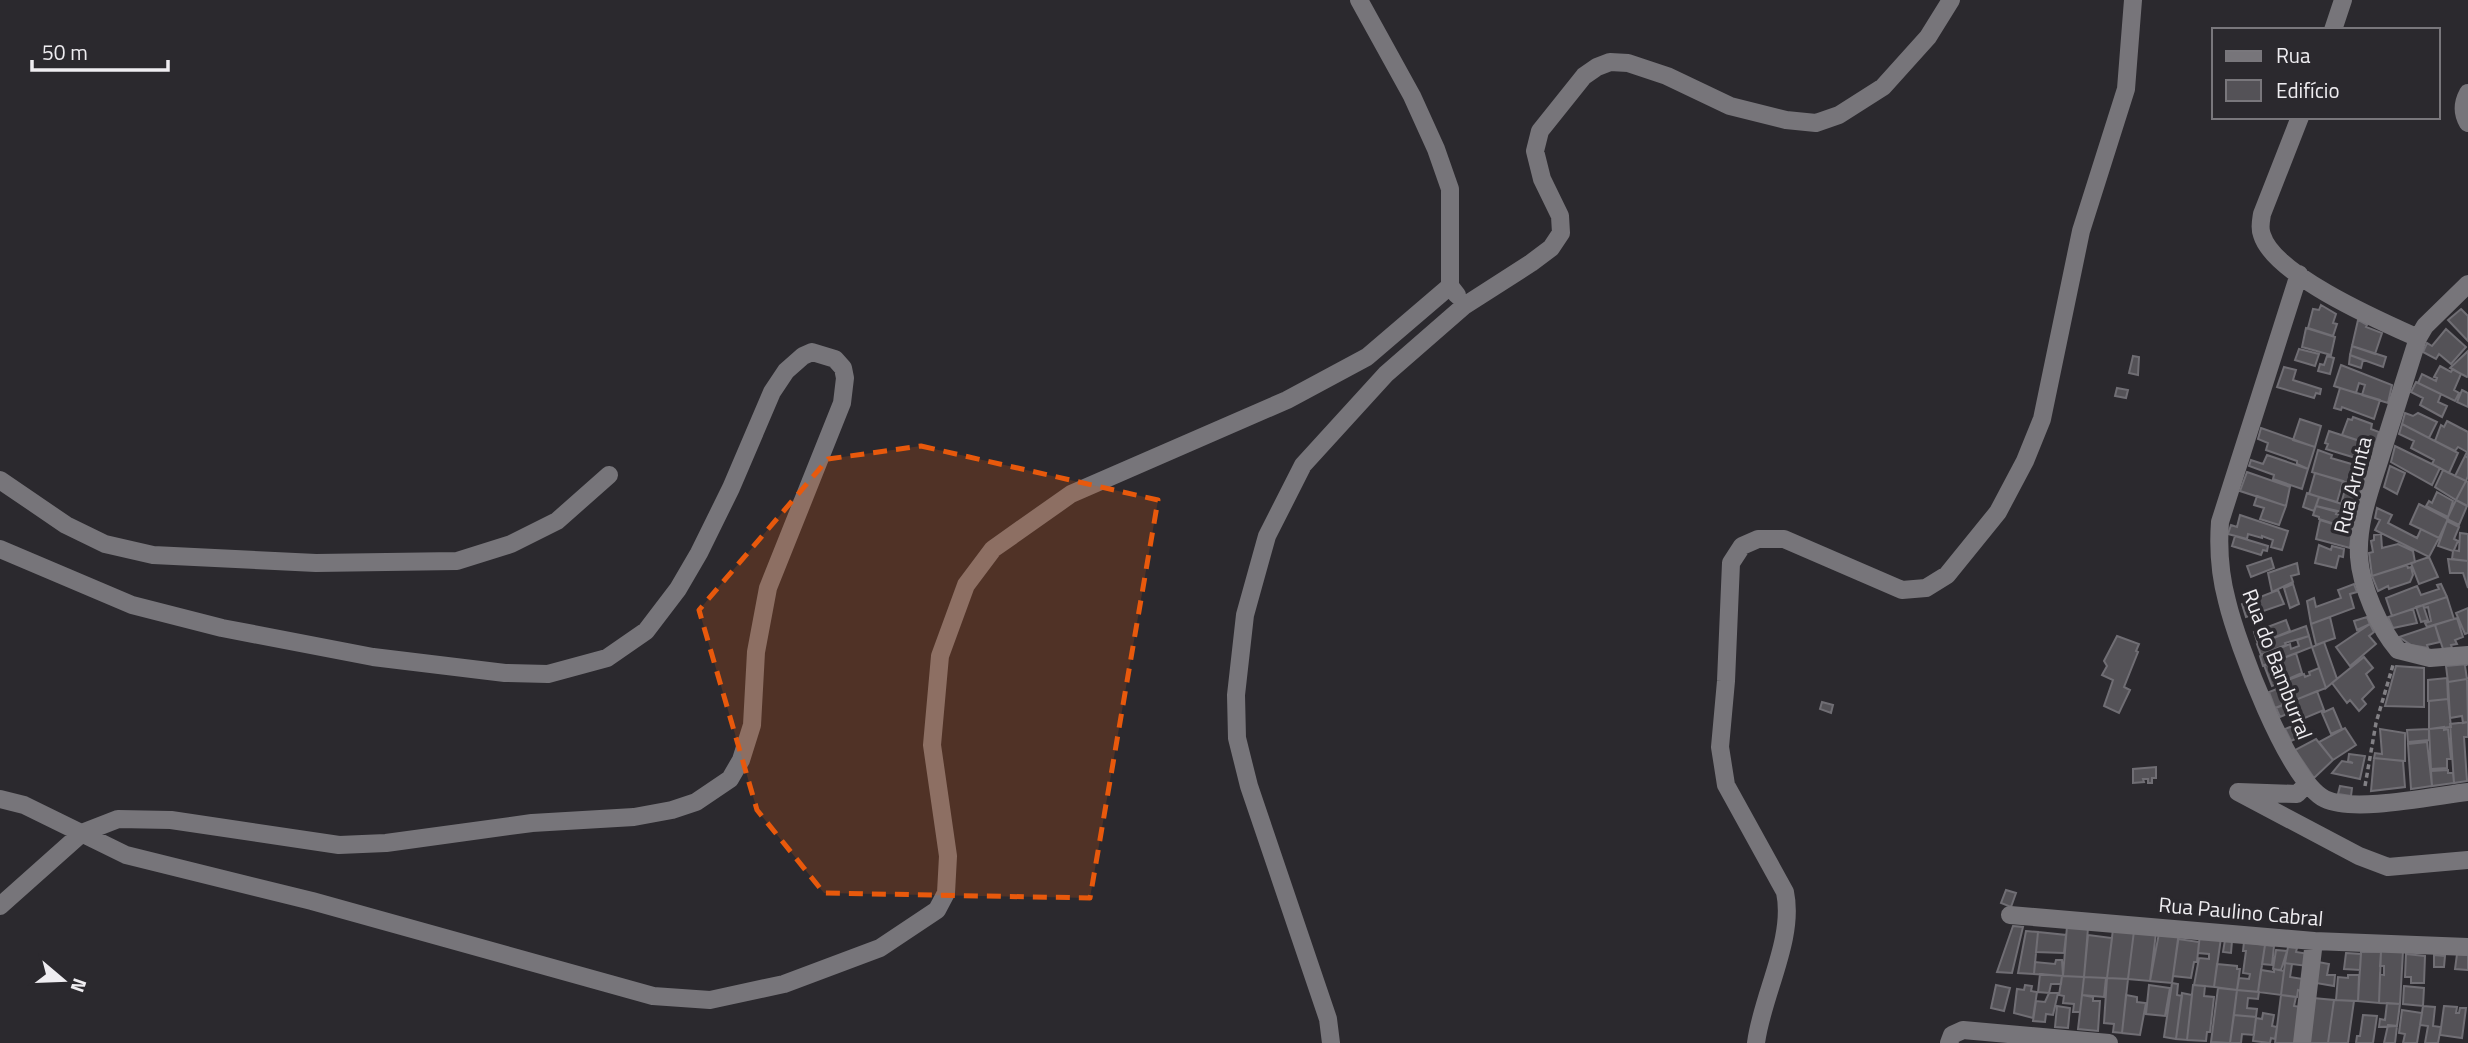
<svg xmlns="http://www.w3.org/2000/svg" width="2468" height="1043" viewBox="0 0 2468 1043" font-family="'Titillium Web',sans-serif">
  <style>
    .building { fill: #545257; stroke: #706e74; stroke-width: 2 }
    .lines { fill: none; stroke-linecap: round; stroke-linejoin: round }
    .path { stroke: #828085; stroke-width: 3.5; stroke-dasharray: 5 3.5; stroke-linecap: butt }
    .minor { stroke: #77757a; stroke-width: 18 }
    .marked { fill: #e8590c; fill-opacity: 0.2; stroke: #e8590c; stroke-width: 5; stroke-dasharray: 14 9; stroke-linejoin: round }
    .labels { text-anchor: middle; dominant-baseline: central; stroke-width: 7; stroke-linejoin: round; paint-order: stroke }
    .street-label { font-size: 21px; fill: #efedf1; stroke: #2b292e }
  </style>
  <rect width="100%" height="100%" fill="#2b292e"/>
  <path class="building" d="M2321 305 2336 314 2333 323 2337 324 2333 336 2308 328 2313 309 2319 310Z
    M2461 309 2468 316V341L2448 320Z
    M2358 320 2367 325 2366 327 2382 333 2375 354 2352 346Z
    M2306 328 2335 337 2331 355 2302 347Z
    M2446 329 2466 347 2451 364 2439 354 2436 359 2423 352 2427 343 2432 346Z
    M2352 346 2386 357 2383 367 2350 355Z
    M2299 349 2319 354 2315 366 2295 360Z
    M2468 351V376L2467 377 2450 368Z
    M2350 355 2363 360 2361 368 2349 364Z
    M2133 356 2139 357 2138 375 2129 373Z
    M2327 356 2334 358 2330 374 2318 371 2320 364 2324 365Z
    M2341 365 2392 385 2388 403 2362 395 2365 385 2359 383 2356 393 2334 386Z
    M2440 366 2451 372 2453 369 2461 374 2454 390 2459 393 2455 401 2418 383 2422 374 2436 381 2437 378 2434 377Z
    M2284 367 2296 370 2293 380 2321 389 2320 394 2316 393 2314 398 2277 387Z
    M2416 382 2441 394 2438 402 2447 406 2442 417 2420 405 2423 398 2411 392Z
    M2117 388 2128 390 2126 398 2115 396Z
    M2340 388 2380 400 2374 419 2342 407 2341 410 2334 408Z
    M2462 390 2468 393V407L2457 402Z
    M2405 413 2413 416 2418 413 2437 422 2429 438 2402 424Z
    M2353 417 2372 424 2371 429 2379 432 2375 446 2342 435 2348 419 2352 420Z
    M2300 419 2321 426 2315 447 2293 440Z
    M2447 421 2468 432V458L2465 456 2467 452 2458 447 2455 451 2435 441 2441 425 2444 427Z
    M2402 424 2458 453 2449 473 2432 464 2434 460 2411 448 2414 441 2399 434Z
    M2261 428 2315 447 2308 469 2297 464V461L2266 450 2268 443 2258 439Z
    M2329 431 2375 446 2373 452 2362 449 2359 459 2326 449 2328 444 2325 443Z
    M2395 446 2440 468 2432 485 2391 462Z
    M2318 450 2332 455 2331 458 2355 465 2354 471 2365 474 2361 487 2312 472Z
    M2267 455 2308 469 2302 489 2273 479 2274 475 2249 466 2251 460 2263 464Z
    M2465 456 2468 458V476L2466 481 2455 476Z
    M2390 466 2405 473 2397 494 2384 487Z
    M2443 470 2466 481 2456 500 2435 487Z
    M2247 472 2290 487 2286 506 2240 491Z
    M2315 473 2343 481 2337 502 2309 494Z
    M2466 481 2468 482V506L2456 500Z
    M2346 486 2364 491 2359 509 2341 504Z
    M2437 492 2453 501 2448 517 2426 506 2429 501 2432 503Z
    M2307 493 2319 497 2314 511 2303 507Z
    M2257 496 2286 506 2279 525 2260 519 2264 508 2254 505Z
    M2319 497 2352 507 2351 514 2316 506Z
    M2456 500 2467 506 2459 525 2447 519Z
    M2419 504 2448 519 2439 538 2410 524Z
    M2316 506 2337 512 2336 514 2340 515 2338 525 2319 519V517L2313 515Z
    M2377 508 2392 515 2388 523 2417 538 2421 529 2439 538 2429 557 2375 530 2380 520 2375 518Z
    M2240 515 2288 531 2282 550 2271 547 2273 540 2262 536V538L2248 534 2247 539 2228 534 2231 525 2237 527Z
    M2320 520 2352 530 2350 548 2316 539Z
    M2447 521 2459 527 2454 539 2458 541 2454 550 2459 551 2460 533 2468 534V561L2452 559 2453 551 2438 546Z
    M2381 534 2382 548 2398 544 2413 551 2415 562 2372 576 2369 553 2373 552 2371 541 2374 540V535Z
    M2235 536 2268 546 2267 551 2263 550 2261 555 2232 546Z
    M2319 545 2331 550 2332 546 2344 549 2343 557 2339 556 2336 568 2315 563Z
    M2429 557 2438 577 2419 584 2411 563Z
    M2271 558 2274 568 2251 577 2247 566Z
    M2448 559 2468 561V588L2463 573H2450Z
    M2297 563 2299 574 2291 576 2293 582 2272 592 2268 573Z
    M2407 565 2408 568 2411 567 2413 575 2410 582 2389 589 2388 586 2378 591 2372 576Z
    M2293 584 2299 604 2290 608 2284 588Z
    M2354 584 2357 592 2350 594 2354 608 2311 624 2307 601 2314 598 2316 607 2341 598 2338 590Z
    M2441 584 2447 597 2392 616 2386 598 2417 586 2421 595 2439 589 2437 585Z
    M2278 590 2284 604 2246 617 2242 604Z
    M2447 597 2454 619 2427 627 2425 623 2431 621 2428 607 2424 608 2423 605Z
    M2423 605 2428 620 2421 622 2416 607Z
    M2468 608V633L2465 634 2456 613Z
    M2413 609 2417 623 2393 628 2388 617Z
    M2330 617 2335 638 2316 645 2311 624Z
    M2367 617 2370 624 2357 630 2354 621Z
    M2457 618 2463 637 2455 640 2457 644 2451 645 2452 648 2443 649 2435 625Z
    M2286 620 2290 631 2258 644 2254 632Z
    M2370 624 2374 632 2369 636 2376 644 2350 666 2336 647Z
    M2435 625 2440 642 2427 645 2428 648 2411 645 2399 637Z
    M2306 626 2309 636 2285 643 2286 645 2261 655 2257 644Z
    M2117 636 2139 644 2136 651 2138 652 2124 687 2130 690 2119 713 2104 706 2113 680 2102 675 2107 666 2104 661Z
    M2309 636 2312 647 2263 666 2260 656 2290 644 2291 649 2299 646 2297 640Z
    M2324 642 2337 679 2326 688 2312 647Z
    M2296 653 2302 673 2272 686 2264 665Z
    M2364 657 2373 668 2366 674 2374 687 2362 699 2366 704 2359 711 2350 700 2347 703 2332 683Z
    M2468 664 2465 666 2467 679 2448 682 2446 666Z
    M2396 666 2424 668V707L2385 706Z
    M2319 668 2326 688 2275 708 2269 692 2287 685 2285 681 2304 674 2305 677 2310 675 2309 672Z
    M2447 678 2448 699 2428 701V680Z
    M2467 679 2468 722 2463 723 2462 716 2450 718 2448 682Z
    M2317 691 2324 710 2300 720 2293 701Z
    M2448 699 2451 727 2429 729V701Z
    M1822 702 1833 705 1831 713 1820 709Z
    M2290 702 2294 711 2280 717 2276 708Z
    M2333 708 2342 729 2331 734 2322 713Z
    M2468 722V737H2464L2467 781 2454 783 2450 724Z
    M2295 725 2300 737 2291 741 2285 729Z
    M2444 727V730L2448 729 2451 759H2447V768L2431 769 2429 729Z
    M2345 728 2356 745 2333 760 2319 742Z
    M2380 729 2405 733V761L2374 758 2375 753 2382 754Z
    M2429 729V740L2408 742 2407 730Z
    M2316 739 2333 760 2314 778 2295 750Z
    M2427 742 2432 786 2411 789 2408 744Z
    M2349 754 2365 756 2360 779 2332 773 2342 761 2353 763 2348 761Z
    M2374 758 2403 761 2405 787 2371 791Z
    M2156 767V778H2152V783H2148V779H2143L2144 782 2133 783V769Z
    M2448 770V773H2453L2454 783 2432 786 2431 771Z
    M2340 786 2352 788 2351 796 2338 794Z
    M2006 890 2016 893 2011 907 2001 903Z
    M2013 926 2023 927 2012 973 1997 972Z
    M2067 926 2088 928 2084 977 2063 976Z
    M2113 929 2134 931 2128 979 2107 978Z
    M2026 931 2038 932 2034 974 2018 973Z
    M2134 931 2156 933 2150 981 2128 979Z
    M2038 932 2066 935 2064 953 2036 952Z
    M2159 933 2179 935 2172 983 2150 981Z
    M2200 934 2221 938 2214 987 2194 985 2199 958 2209 959V954L2198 953Z
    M2088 935 2112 938 2107 978 2084 977Z
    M2178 939 2199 942 2197 962H2194L2191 978 2173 976Z
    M2225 940 2232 941 2231 953 2223 952Z
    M2244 942 2265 945 2258 992 2237 990 2239 978 2249 979 2250 974 2243 973 2246 951H2243Z
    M2265 945 2274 946 2272 965 2262 964Z
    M2288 947 2297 948 2296 952 2309 954 2307 966 2285 963Z
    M2276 950 2287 951 2281 970 2273 969Z
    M2381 951H2403L2400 1004 2379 1003 2380 974 2384 975V966H2380Z
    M2361 952H2381L2379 1003 2358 1001Z
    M2346 953 2361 954 2360 970 2344 969Z
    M2406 954 2425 956 2424 983H2411V977H2405Z
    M2457 954 2468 955V970L2455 969Z
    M2434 955 2445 956 2444 967H2434Z
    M2056 960H2062L2063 976 2034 974 2035 962 2055 964Z
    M2318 962 2329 964 2327 975H2335L2334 986 2316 983Z
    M2285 963 2292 964 2290 977 2303 979 2302 991 2298 990 2297 997 2281 995Z
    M2217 964 2237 966V969H2240L2237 990 2214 987Z
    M2274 969 2284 971 2281 995 2258 992 2261 970 2274 972Z
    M2040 974 2062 976 2061 984H2051L2049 993 2038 992Z
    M2348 975H2359L2358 1001 2336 1000 2338 977 2348 978Z
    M2062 976 2084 977 2080 1012H2073L2074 1004 2063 1003 2064 996 2059 995Z
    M2084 977 2106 978 2104 997 2082 995Z
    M2107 978 2128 979 2122 1033 2113 1032 2114 1024 2104 1023Z
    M2172 983 2178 984 2177 995 2182 996 2176 1039 2164 1037Z
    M1996 985 2010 988 2004 1011 1991 1008Z
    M2025 985 2032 986 2031 991 2037 992 2033 1018 2014 1013 2017 989 2024 990Z
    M2149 985 2170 988 2165 1016 2146 1014Z
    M2193 985 2205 986 2204 996 2214 997 2210 1032H2207L2206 1041 2187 1040Z
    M2404 986 2424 988 2423 1006 2403 1004Z
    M2218 988 2237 990 2230 1043 2211 1042Z
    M2237 990 2259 992 2258 999 2248 998 2247 1008 2257 1009 2256 1017 2234 1015Z
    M2049 993H2058L2053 1015 2046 1014 2045 1022 2033 1021 2036 1001 2045 1002Z
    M2182 993 2192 995 2187 1040 2176 1039Z
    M2082 995 2093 997V1001H2100L2098 1031 2078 1029Z
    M2126 995 2137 997V1002L2146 1003 2140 1035 2122 1033Z
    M2281 995 2296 997 2294 1006 2301 1007 2297 1043H2275Z
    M2313 998 2334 1000 2328 1043H2308Z
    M2334 1000 2354 1001 2348 1043H2328Z
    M2387 1003 2400 1004 2397 1026 2379 1027 2380 1019 2385 1020Z
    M2057 1006 2070 1008 2068 1028 2055 1027Z
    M2423 1006 2435 1007 2433 1026 2441 1027 2438 1043H2425L2428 1026 2420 1025Z
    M2444 1006 2457 1007 2456 1013H2459L2460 1008H2466L2462 1038 2440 1035Z
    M2402 1010 2422 1013 2417 1043H2403L2405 1034 2399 1033Z
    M2263 1013 2274 1015 2272 1026 2277 1027 2275 1039 2271 1038 2270 1043 2253 1041 2256 1018 2262 1019Z
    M2234 1015 2256 1017 2254 1035 2242 1034 2241 1043H2230Z
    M2363 1015 2377 1016 2373 1043H2356L2357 1036H2360Z
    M2388 1025 2397 1026 2395 1043H2384Z"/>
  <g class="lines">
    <path class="path" d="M2365 786 2376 723 2393 665"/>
    <path class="minor" d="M1359 0 1412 96 1436 149 1450 189V286L1457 295
      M2333 30 2343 0
      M2468 93C2462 104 2462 113 2468 123
      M2300 117 2262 214C2261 221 2259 228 2262 235 2274 275 2380 321 2418 338L2425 326 2468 284
      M2299 274 2220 522C2218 549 2220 575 2227 601 2237 643 2288 781 2325 799 2354 813 2434 796 2468 792
      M2418 338C2406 376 2394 414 2382 452 2372 485 2357 521 2359 557 2361 586 2379 628 2398 650L2430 658 2468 655
      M0 480 66 525 105 544 153 555 316 563 457 561 511 544 557 521 609 475
      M0 549 132 605 222 628 373 657 505 673 548 674 607 658 646 631 678 589 699 553 731 488 772 392 786 371 803 356 812 352 835 359 843 368 845 378 842 403 768 588 756 652 752 725 741 760 730 779 696 802 672 810 634 817 532 823 386 843 339 845 171 820 118 819 82 833 0 906
      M2307 784 2297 794 2238 792 2359 856 2388 867 2468 860
      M0 799 24 805 126 855 312 901 653 996 710 1000 784 984 880 948 937 910 946 893 948 856 932 745 940 656 966 585 993 549 1071 494 1287 400 1367 357 1450 286
      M2010 915 2314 941 2468 947
      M1331 1043 1328 1019 1249 786 1237 738 1236 695 1245 615 1267 536 1303 465 1386 374 1464 306 1531 263 1551 248 1561 233 1560 216 1542 179 1535 151 1540 131 1584 76 1597 67 1610 62 1628 63 1667 76 1730 106 1786 120 1816 123 1839 115 1883 87 1928 37 1951 0
      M1756 1043C1762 995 1795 939 1785 892L1726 785 1720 747 1726 681 1731 563 1742 546 1758 539H1784L1902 590 1926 588 1947 575 1998 512 2025 461 2042 419 2081 231 2126 89 2133 0
      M1949 1043 1952 1035 1963 1030 2109 1043
      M2302 1043 2314 941"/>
  </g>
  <path class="marked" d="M921 446 1158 500 1090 898 824 893 757 810 699 610 828 459Z"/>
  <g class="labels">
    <g class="street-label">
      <text transform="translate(2352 485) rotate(-76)">Rua Arunta</text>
      <text transform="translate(2278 664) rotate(69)">Rua do Bamburral</text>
      <text transform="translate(2241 911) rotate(5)">Rua Paulino Cabral</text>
    </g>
  </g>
  <rect x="2212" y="28" width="228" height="91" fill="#2b292e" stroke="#79777c" stroke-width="2"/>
  <rect x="2226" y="51" width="35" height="10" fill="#77757a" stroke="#79777c" stroke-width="2"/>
  <text x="2276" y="63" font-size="21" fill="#efedf1">Rua</text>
  <rect x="2226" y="80" width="35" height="21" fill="#545257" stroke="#79777c" stroke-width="2"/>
  <text x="2276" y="98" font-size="21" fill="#efedf1">Edifício</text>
  <g transform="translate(63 980) rotate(109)" stroke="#2b292e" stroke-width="5" paint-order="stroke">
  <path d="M0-5L12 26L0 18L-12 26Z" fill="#efedf1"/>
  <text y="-10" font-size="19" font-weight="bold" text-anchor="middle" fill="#efedf1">N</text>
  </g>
  <path d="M32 60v10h136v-10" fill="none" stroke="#efedf1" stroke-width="3.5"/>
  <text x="42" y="60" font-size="21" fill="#efedf1" stroke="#2b292e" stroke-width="5" paint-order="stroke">50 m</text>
</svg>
